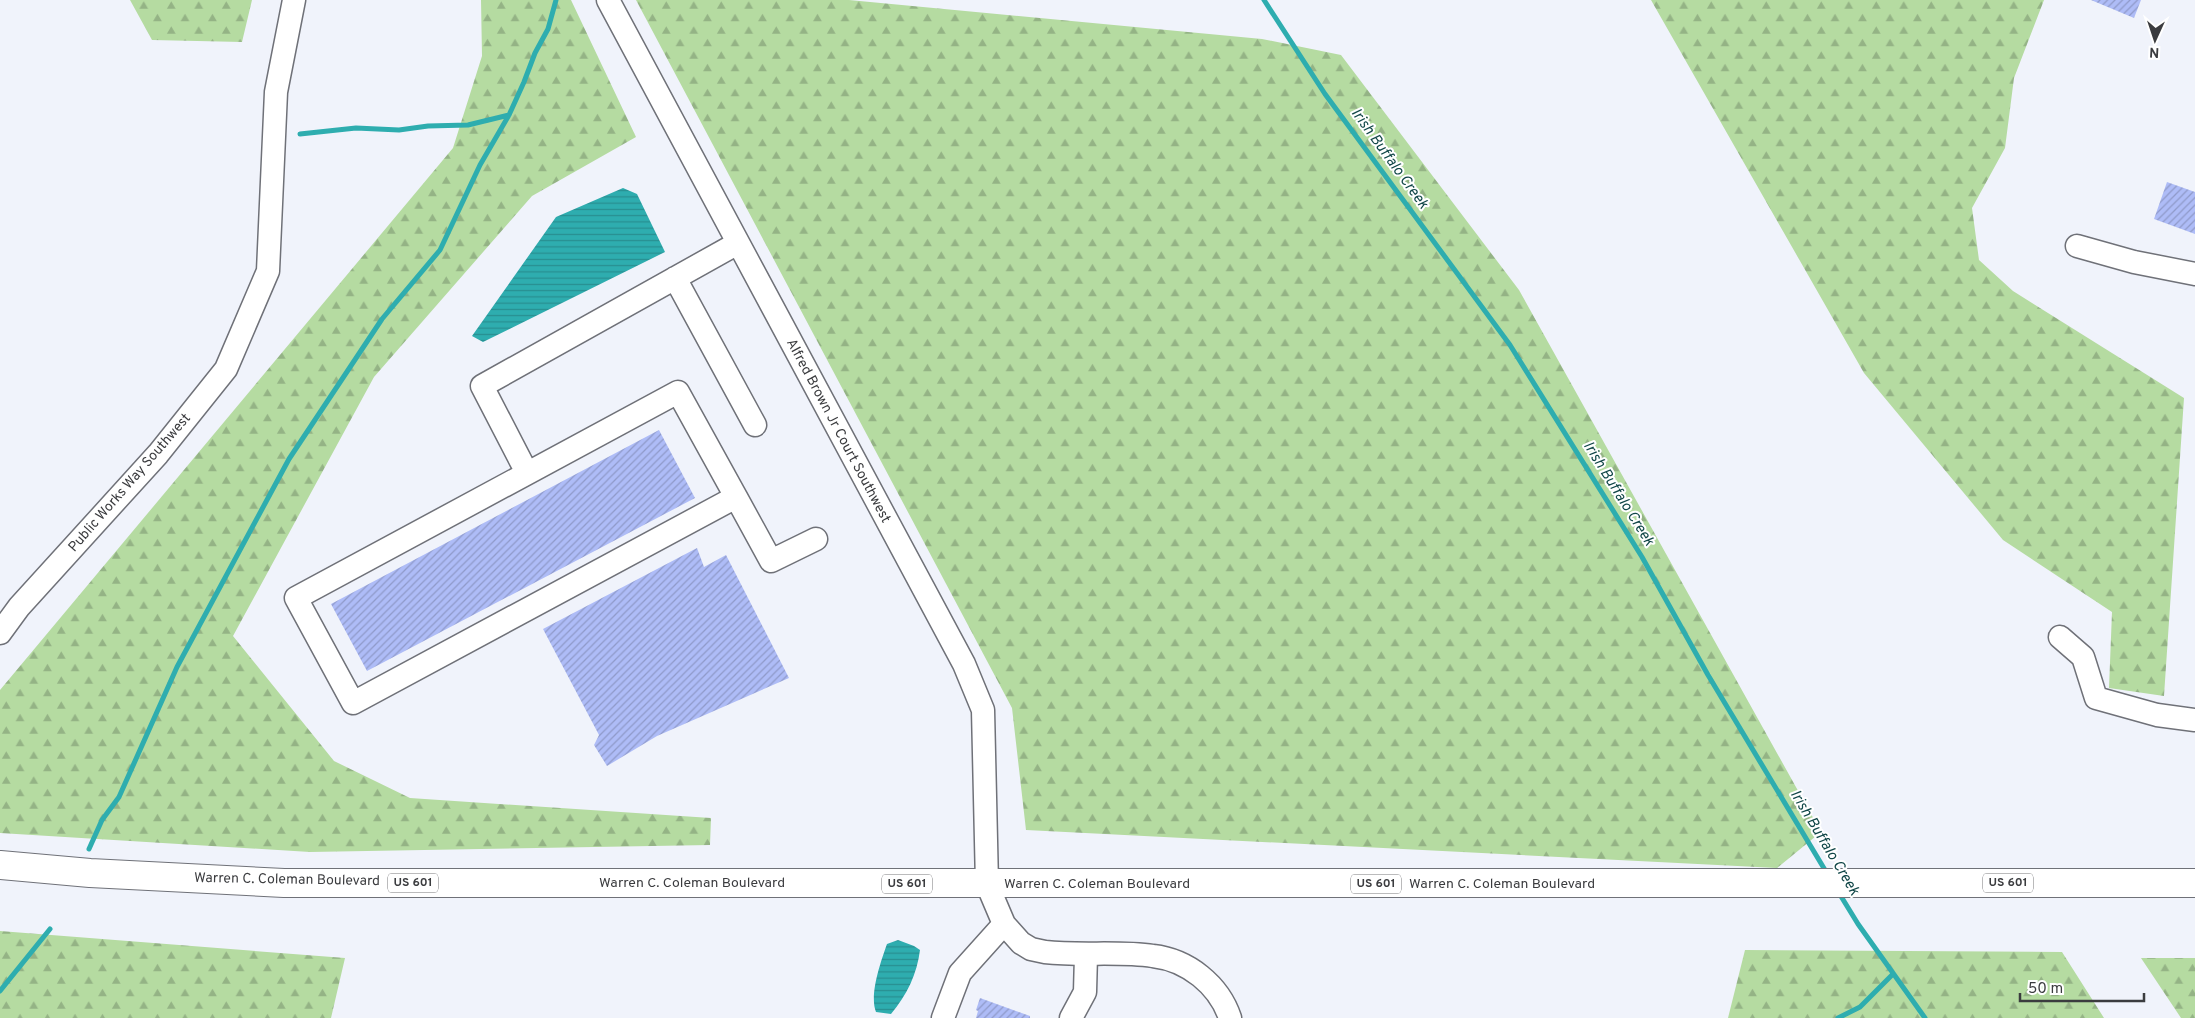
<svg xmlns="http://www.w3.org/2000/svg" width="2195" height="1018" viewBox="0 0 2195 1018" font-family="Overpass,sans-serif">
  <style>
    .forest { fill: url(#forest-firs) }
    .water { fill: url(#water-rules) }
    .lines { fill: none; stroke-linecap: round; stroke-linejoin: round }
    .stream { stroke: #2eadaf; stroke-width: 5 }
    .building { fill: url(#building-hatch) }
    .minor-casing { stroke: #6f7178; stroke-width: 25 }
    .highway-casing { stroke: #6f7178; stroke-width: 30 }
    .minor { stroke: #fff; stroke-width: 22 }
    .highway { stroke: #fff; stroke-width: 28 }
    .labels { text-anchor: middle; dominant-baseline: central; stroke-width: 4; stroke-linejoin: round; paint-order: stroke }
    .shield { fill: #fff; stroke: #767679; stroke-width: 1 }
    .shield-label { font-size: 12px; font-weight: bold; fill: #3b3c3f }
    .street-label { font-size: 14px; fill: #3b3c3f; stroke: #fff }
    .water-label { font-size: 15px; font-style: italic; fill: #114748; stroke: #fff }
  </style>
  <defs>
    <pattern id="forest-firs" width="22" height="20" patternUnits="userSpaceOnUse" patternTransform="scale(1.25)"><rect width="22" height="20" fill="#b5dba1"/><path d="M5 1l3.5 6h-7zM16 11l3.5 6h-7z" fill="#94b385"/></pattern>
    <pattern id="water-rules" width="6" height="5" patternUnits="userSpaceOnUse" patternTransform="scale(1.25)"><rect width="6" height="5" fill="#2eadaf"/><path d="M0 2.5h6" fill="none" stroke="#288e90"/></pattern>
    <pattern id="building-hatch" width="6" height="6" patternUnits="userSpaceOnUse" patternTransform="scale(1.25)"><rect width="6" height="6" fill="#aebcf7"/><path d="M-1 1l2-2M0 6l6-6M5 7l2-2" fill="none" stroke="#8f9ac9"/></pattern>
  </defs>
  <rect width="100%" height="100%" fill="#f0f3fb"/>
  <path class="forest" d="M130 0H252L242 42 152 40Z
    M481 0H571L636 137 532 196 374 377 233 636 334 761 410 798 711 818 710 845 310 852 0 833V690L453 148 482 56Z
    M636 0H849L1262 39 1341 55 1519 290 1821 832 1777 868 1026 830 1012 708Z
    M1651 0H2044L2014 78 2005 148 1972 208 1979 260 2013 291 2184 398 2164 696 2109 688 2112 612 2003 540 1864 373Z
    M0 931 345 958 331 1018H0Z
    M1745 950 2062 952 2104 1018H1728Z
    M2141 958H2195V1018H2181Z"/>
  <path class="water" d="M623 188 637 194 665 252 483 342 472 336 556 217Z
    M898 940 914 946 920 950C917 974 907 995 891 1014L876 1012C869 995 881 961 887 944Z"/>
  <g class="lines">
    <path class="stream" d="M1264 0 1325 94 1510 345 1642 557 1708 675 1828 875
      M300 134 356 128 399 130 428 126 468 125 509 115
      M89 849 102 820 119 797 177 667 289 459 382 319 440 250 480 165 509 115 524 82 535 53 548 29 556 0
      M1839 893 1858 924 1925 1018
      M0 991 50 929
      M1838 1018 1860 1007 1893 974"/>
  </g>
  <path class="building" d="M2091 0H2141L2134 18Z
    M2167 182 2195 192V234L2154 219Z
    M659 430 695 498 367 671 331 604Z
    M697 548 704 567 726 555 789 678 657 736 607 766 594 745 599 735 543 629Z
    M980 998 1030 1016V1018H976L978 1011 976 1010Z"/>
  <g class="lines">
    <g class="minor-casing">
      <path id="minor" d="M608 0 964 664 983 710 987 884 1004 924 1021 943 1031 949 1045 952C1081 956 1119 951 1153 956 1188 960 1219 985 1230 1018
        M2077 246 2134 262 2195 274
        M675 278 755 425
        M678 392 736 497 353 703 296 598Z
        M527 473 482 386 738 243
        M736 497 771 561 816 539
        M0 633 19 607 158 454 226 369 268 271 276 92 294 0
        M2060 637 2083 657 2096 698 2157 715 2195 720
        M943 1018 960 973 1004 924
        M1071 1018 1085 992 1086 955"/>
    </g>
    <g class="highway-casing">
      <path id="highway" d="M0 865 90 873 284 883H2195"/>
    </g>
    <use href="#minor" class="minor"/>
    <use href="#highway" class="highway"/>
  </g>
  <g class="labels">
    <g class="shield">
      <rect x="388" y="873.5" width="50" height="19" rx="4"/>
      <rect x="1983" y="873.5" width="50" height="19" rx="4"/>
      <rect x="882" y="874.5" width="50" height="19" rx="4"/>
      <rect x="1351" y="874.5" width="50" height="19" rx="4"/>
    </g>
    <g class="shield-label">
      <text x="413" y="883">US 601</text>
      <text x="2008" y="883">US 601</text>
      <text x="907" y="884">US 601</text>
      <text x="1376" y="884">US 601</text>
    </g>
    <g class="street-label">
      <text transform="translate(838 431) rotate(62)">Alfred Brown Jr Court Southwest</text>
      <text transform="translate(130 483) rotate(-49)">Public Works Way Southwest</text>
      <text transform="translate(287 880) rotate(1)">Warren C. Coleman Boulevard</text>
      <text x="692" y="883">Warren C. Coleman Boulevard</text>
      <text x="1097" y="884">Warren C. Coleman Boulevard</text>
      <text x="1502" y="884">Warren C. Coleman Boulevard</text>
    </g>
    <g class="water-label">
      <text transform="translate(1389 159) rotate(54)">Irish Buffalo Creek</text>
      <text transform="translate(1618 494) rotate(58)">Irish Buffalo Creek</text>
      <text transform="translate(1824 843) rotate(59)">Irish Buffalo Creek</text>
    </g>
  </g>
  <g transform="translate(2155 40) rotate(183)" stroke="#ffffff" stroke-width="4" paint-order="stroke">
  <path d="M0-4L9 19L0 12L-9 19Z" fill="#3b3c3f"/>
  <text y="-8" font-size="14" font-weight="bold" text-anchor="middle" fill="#3b3c3f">N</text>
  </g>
  <path d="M2020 993v8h124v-8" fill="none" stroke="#3b3c3f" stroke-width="2.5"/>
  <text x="2028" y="993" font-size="15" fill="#3b3c3f" stroke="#ffffff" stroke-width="4" paint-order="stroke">50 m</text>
</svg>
